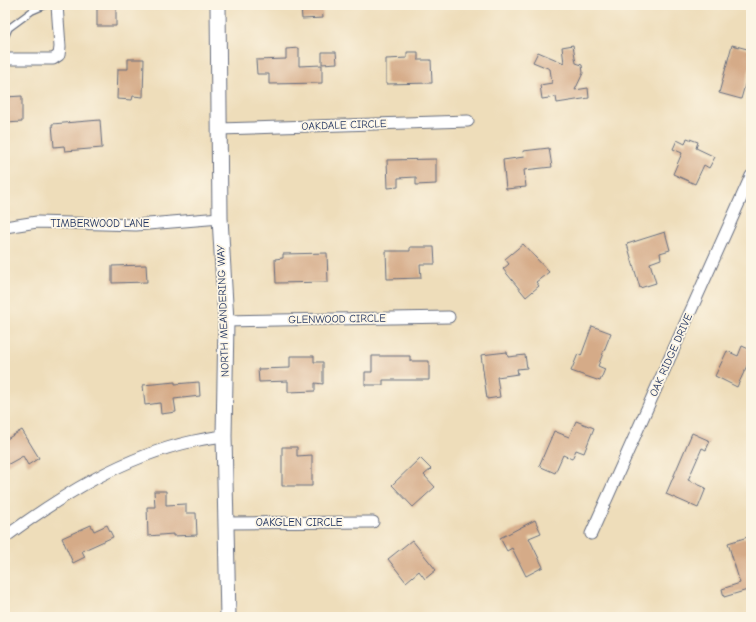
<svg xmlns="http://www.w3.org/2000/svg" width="756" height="622" viewBox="0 0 756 622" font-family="'Comic Neue',sans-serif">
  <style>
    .building { fill: #d5ab88 }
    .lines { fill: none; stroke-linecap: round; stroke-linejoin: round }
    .lane-casing { stroke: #656c7e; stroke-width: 8 }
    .street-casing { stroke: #656c7e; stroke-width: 13 }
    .secondary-casing { stroke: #656c7e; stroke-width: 17 }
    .lane { stroke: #fff; stroke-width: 5.5 }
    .street { stroke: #fff; stroke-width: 11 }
    .secondary { stroke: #fff; stroke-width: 15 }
    .labels { text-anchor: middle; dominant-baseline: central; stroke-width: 3.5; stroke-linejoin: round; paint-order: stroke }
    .street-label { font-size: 11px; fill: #1b2f5e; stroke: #fcf5e5 }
  </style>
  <rect width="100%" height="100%" fill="#fcf5e5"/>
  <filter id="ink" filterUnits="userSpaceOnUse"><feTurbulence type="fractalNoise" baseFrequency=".025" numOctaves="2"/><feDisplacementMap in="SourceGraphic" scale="8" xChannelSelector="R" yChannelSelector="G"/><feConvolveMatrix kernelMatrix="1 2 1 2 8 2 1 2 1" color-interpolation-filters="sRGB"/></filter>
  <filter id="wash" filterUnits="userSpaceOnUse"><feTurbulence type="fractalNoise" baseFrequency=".012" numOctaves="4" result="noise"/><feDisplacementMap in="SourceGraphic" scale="16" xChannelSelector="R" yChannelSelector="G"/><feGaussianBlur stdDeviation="0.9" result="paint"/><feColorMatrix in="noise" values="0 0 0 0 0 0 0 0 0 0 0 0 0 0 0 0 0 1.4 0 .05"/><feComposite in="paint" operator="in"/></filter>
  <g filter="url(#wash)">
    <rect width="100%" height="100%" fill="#eeddba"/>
    <g id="blocks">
      <path class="building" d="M97 5H116V26H97Z
        M301 5 322 6 323 18 302 19Z
        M573 45 576 63 582 65 583 73 575 90 588 88 589 98 557 103 556 97 542 99 540 85 552 83 550 69 533 62 538 52 564 63 562 47Z
        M732 45 751 50V64L741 99 719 93Z
        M299 48V66L322 65V83L269 84V74H257L256 60 286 59V49Z
        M322 52H336L337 63 322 64Z
        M407 52H418V60H431L432 83 386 84V59L407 58Z
        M128 59H144L143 97 133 96 132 100 117 99 118 69H128Z
        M22 96V122L5 123V97Z
        M100 120 102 148 65 151 64 146 54 147 52 124Z
        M687 138 698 142 696 148 715 157 709 168 704 165 695 184 673 174 682 153 673 149 677 140 685 144Z
        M549 148 552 167 524 170 526 187 506 189 503 160 524 157 523 151Z
        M436 159V184L416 185V177L398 178V187L388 188 387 160Z
        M665 232 670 250 660 253 661 259 650 263 656 283 640 288 627 244Z
        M523 244 549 272 536 282 539 286 526 297 503 269 509 264 505 259Z
        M410 247H434L435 264H420L421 278 387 279 386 251H410Z
        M327 253 328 282 276 283 275 259 283 258V254Z
        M146 265 147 282 112 283V266Z
        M592 326 611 333 598 366 605 369 600 381 571 371 578 354 581 356Z
        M742 346 751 350V357L737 387 715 376 727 351 738 356Z
        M507 352 508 357 525 355 527 368 517 369 518 374 497 377 500 397 487 399 481 355Z
        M290 356H314V362H323V384L315 383V391L288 392V381L259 382 258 369 290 368Z
        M372 356H410V361H429V380H383V385H365V372H372Z
        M175 382V384L199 382 200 396 174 399 176 412 161 414 160 403 145 405 143 385Z
        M576 421 594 428 584 453 576 450 572 459 563 455 555 473 539 466 554 431 569 437Z
        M22 430 39 458 28 465 23 456 5 466V440Z
        M692 433 710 441 706 450 702 448 688 480 706 488 698 508 666 494Z
        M282 447H297V456L312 455V486H282Z
        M420 458 431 469 424 475 435 487 413 507 392 485Z
        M154 491H166V505L186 504V513H196L197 535 173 536V534L148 536 147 507H155Z
        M535 520 541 533 529 538 543 567 526 576 512 548 507 551 500 538Z
        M91 525 94 531 107 525 113 537 82 551 85 557 73 563 62 538Z
        M751 536V589L724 597 722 589 740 583 728 543Z
        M412 540 436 570 425 579 419 571 406 582 388 559Z"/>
    </g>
  </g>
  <g filter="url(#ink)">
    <use href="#blocks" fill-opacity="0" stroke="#656c7e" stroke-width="1"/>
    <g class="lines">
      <g class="lane-casing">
        <path id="lane" d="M5 37 9 28 32 11 46 5"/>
      </g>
      <g class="street-casing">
        <path id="street" d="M5 59H53L59 55 60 47 57 5
          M219 129 468 121
          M5 227 37 222 136 225 220 218
          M226 321 449 317
          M226 523 373 522
          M591 534 751 176
          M5 537C62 495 124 456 194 441 204 439 214 437 224 436"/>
      </g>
      <g class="secondary-casing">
        <path id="secondary" d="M218 5 220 218 226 321 224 436 228 617"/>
      </g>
      <use href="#lane" class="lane"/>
      <use href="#street" class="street"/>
      <use href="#secondary" class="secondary"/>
    </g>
  </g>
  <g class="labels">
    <g class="street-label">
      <text transform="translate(344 125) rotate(-2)">OAKDALE CIRCLE</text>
      <text x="100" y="223">TIMBERWOOD LANE</text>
      <text transform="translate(223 311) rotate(-92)">NORTH MEANDERING WAY</text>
      <text transform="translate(337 319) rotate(-1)">GLENWOOD CIRCLE</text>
      <text transform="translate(671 355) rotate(-66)">OAK RIDGE DRIVE</text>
      <text x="299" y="522">OAKGLEN CIRCLE</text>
    </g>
  </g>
  <rect width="756" height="622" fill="none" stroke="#fcf5e5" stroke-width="20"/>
</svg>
